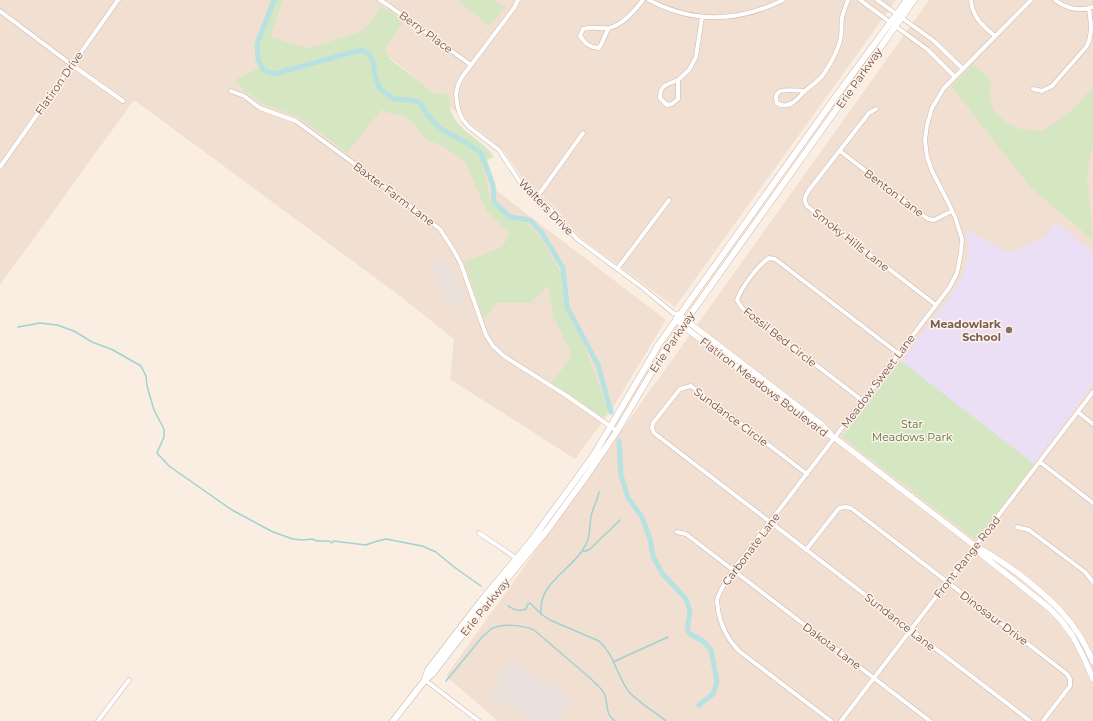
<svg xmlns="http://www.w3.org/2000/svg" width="1093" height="721" viewBox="0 0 1093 721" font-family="Montserrat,sans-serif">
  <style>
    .residential { fill: #f1dfd1 }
    .industrial { fill: #eae1dd }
    .education { fill: #ebdff6 }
    .green { fill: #d5e7c2 }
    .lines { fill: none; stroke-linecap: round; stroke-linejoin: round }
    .stream { stroke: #9fd2d3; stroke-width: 1.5 }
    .canal { stroke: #b8e1e2; stroke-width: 5 }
    .minor-casing { stroke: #cdb7ac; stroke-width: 5 }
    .tertiary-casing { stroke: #cdb7ac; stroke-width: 6 }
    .secondary-casing { stroke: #cfb6aa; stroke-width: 7 }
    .minor { stroke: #fff; stroke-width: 4 }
    .tertiary { stroke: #fff; stroke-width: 5.5 }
    .secondary { stroke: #fff; stroke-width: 6 }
    .education-dot { fill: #8d6e63; stroke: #fef2e8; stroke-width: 1.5 }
    .labels { text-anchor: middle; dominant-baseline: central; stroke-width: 3; stroke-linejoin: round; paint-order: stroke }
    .street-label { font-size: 11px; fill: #70534a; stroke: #fef2e8 }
    .education-label { font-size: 11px; font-weight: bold; fill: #785e54; stroke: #fef2e8; text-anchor: end }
    .park-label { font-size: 11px; fill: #587543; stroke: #fef2e8 }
  </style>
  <rect width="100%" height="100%" fill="#faeee2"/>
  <path class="residential" d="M0 0H278L263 65 369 46 486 156 497 191 666 320 612 409 575 459 450 379 454 339 396 293 134 100 0 285Z
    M283 0H896L675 307 580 237 552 204 528 186 523 179 503 150 371 42 309 48 271 37Z
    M929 0H1093V721H498L446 676Z"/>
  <path class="industrial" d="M448 257 466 301 448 308 431 263Z
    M510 660 572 698 558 721H531L489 695Z"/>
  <path class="education" d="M1056 221 1093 252V384L1034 464 901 361 948 299 960 281 967 262 968 245 966 229 1009 253 1045 237Z"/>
  <path class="green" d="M274 0H283L271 37 309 48 360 32 374 19 379 7 388 10 403 22 385 49 390 59 434 93 449 95C450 100 449 109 452 114 461 133 483 140 494 157L482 162 491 202 509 216 527 223 542 239 562 275 565 307 585 348 609 412 603 417 552 383 572 355 554 318 548 285 531 303H497L484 320 464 262 502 247 510 234 486 210 465 161 441 145 427 140 413 123 404 116 395 115 381 110 347 153 299 117 264 104 243 90 239 83 235 80 263 66 258 45Z
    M457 0H493L505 7 490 26Z
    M973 64 991 80 989 96 994 111 1006 122 1020 129 1042 131 1061 119 1077 105 1093 86V147L1090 156 1087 178 1093 240 1031 188 951 86Z
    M901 361 1034 464 976 540 842 437Z"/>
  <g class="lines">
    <path class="stream" d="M18 327 40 323 57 325 74 331 92 342 113 350 141 366 146 376 147 386 154 410 164 429V437L157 453 169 466 232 510 273 532 293 539 302 540 312 539 317 541H329L332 543 333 541 366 545 374 542 386 539 422 546 436 552 454 567 481 586
      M583 551H586L590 549 620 520
      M508 606C516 610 518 612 526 609L528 604 530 603 541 614 550 620 599 641C614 654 617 676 629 692 637 701 656 713 666 721
      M541 614C538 584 568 572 582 551 591 539 589 529 591 516 592 511 594 508 595 504 597 500 598 496 599 492
      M613 662 668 637
      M446 681 483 636C486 634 489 631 491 629 502 623 523 625 534 630L590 678C595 683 602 688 605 695 608 705 605 714 615 721"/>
    <path class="canal" d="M274 0 257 44 258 58 262 68 265 71 274 74 361 50 369 54 374 63V71L379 88 394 99 412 100 420 103 427 114 439 128 467 143
      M471 146 481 153 493 185 494 202 510 217 530 220 542 233 563 268 567 307 598 365 611 412
      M619 441 621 475 628 498 642 517 650 539 653 556 662 573 686 599 690 612 687 629 690 634 703 641 711 650 717 682 713 694 699 705"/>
    <g class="minor-casing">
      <path id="minor" d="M380 0 388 5 471 65
        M518 0 514 8 462 77 458 85 456 94 457 103 459 112 463 120 469 127 499 150 522 185 548 206 577 239 643 288 673 313 679 315
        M649 0C694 24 739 22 783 0
        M860 0 928 50 955 77
        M877 0 934 41 963 69
        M971 0C972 17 983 26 995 36
        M1055 0C1067 9 1079 12 1093 7
        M0 11 72 65 123 101
        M609 28C604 35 604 41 599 48 589 47 586 44 580 36L583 29C593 26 601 29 609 28 623 25 634 11 643 0
        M678 80V99L672 104 667 105 660 98C660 86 665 85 676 81L678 80 689 70 696 57 702 17
        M1033 89 1042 91 1052 86 1087 46C1093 32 1091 23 1089 9
        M231 91 244 96 260 108 296 121 371 176 440 229 454 251 461 264 486 335 493 346 504 356 567 396 617 431
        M805 91C794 91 771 85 777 103 787 110 796 101 803 93 809 86 817 83 823 75 831 63 839 50 841 36 842 30 841 24 842 18 843 12 846 6 848 0
        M876 109 869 113 809 190C805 197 803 199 807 206L936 305
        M840 151 928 219 934 220 952 211
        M0 167 118 0
        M537 197 583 133
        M617 269 669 200
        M863 401 742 308 737 300C741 288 758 265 769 258L775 259 779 262 899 354
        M1078 412 1093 424
        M1040 462 1093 503
        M807 474 691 386 680 389 653 423 652 428 654 433 1030 721
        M1017 527 1029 530 1085 572 1093 582
        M677 532 686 534 930 721
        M479 533 516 558
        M806 550 839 508 845 507 851 508 1067 674 1070 679V686L1043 721
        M425 680 479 721
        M98 721 129 680
        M831 721 739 651C727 639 721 626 718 610 718 607 717 603 717 600 720 589 727 580 733 570L949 288 957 273 961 252 962 239 955 217 947 200 932 171 927 157 925 140 927 125 932 108 944 88 1031 0
        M841 721 1093 392"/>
    </g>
    <g class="tertiary-casing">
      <path id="tertiary" d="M679 315 821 424 830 433
        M676 319 687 329 818 429 835 438 975 546C991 554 1005 564 1019 574 1053 601 1076 621 1093 662
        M977 548 982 555 1048 607 1060 619 1072 635 1083 656 1093 679"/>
    </g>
    <g class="secondary-casing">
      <path id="secondary" d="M425 679 428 670 481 601 531 541 580 474 595 453 659 344 834 99 907 0
        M393 721 425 680 433 673 487 603 548 529 585 478 617 431 666 348 680 329 914 0"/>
    </g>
    <use href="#minor" class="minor"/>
    <use href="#tertiary" class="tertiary"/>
    <use href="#secondary" class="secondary"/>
  </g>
  <circle class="education-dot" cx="1009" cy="330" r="4"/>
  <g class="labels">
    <g class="street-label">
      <text transform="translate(426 32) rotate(36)">Berry Place</text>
      <text transform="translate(859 78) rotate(-55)">Erie Parkway</text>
      <text transform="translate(59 83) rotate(-55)">Flatiron Drive</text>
      <text transform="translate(894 193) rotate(37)">Benton Lane</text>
      <text transform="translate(394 194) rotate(37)">Baxter Farm Lane</text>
      <text transform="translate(546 207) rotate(46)">Walters Drive</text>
      <text transform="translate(851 240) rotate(38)">Smoky Hills Lane</text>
      <text transform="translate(780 337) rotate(38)">Fossil Bed Circle</text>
      <text transform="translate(672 342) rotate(-56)">Erie Parkway</text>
      <text transform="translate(878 381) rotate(-53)">Meadow Sweet Lane</text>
      <text transform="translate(764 387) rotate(37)">Flatiron Meadows Boulevard</text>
      <text transform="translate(731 417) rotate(37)">Sundance Circle</text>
      <text transform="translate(751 549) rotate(-53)">Carbonate Lane</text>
      <text transform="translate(967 557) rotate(-52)">Front Range Road</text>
      <text transform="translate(485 607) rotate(-51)">Erie Parkway</text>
      <text transform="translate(994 618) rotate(37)">Dinosaur Drive</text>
      <text transform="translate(900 622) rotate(38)">Sundance Lane</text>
      <text transform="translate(832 646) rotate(37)">Dakota Lane</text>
    </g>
    <g class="education-label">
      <text x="1001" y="324">Meadowlark<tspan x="1001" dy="13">School</tspan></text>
    </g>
    <g class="park-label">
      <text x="912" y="424">Star<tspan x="912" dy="13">Meadows Park</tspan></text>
    </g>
  </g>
</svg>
